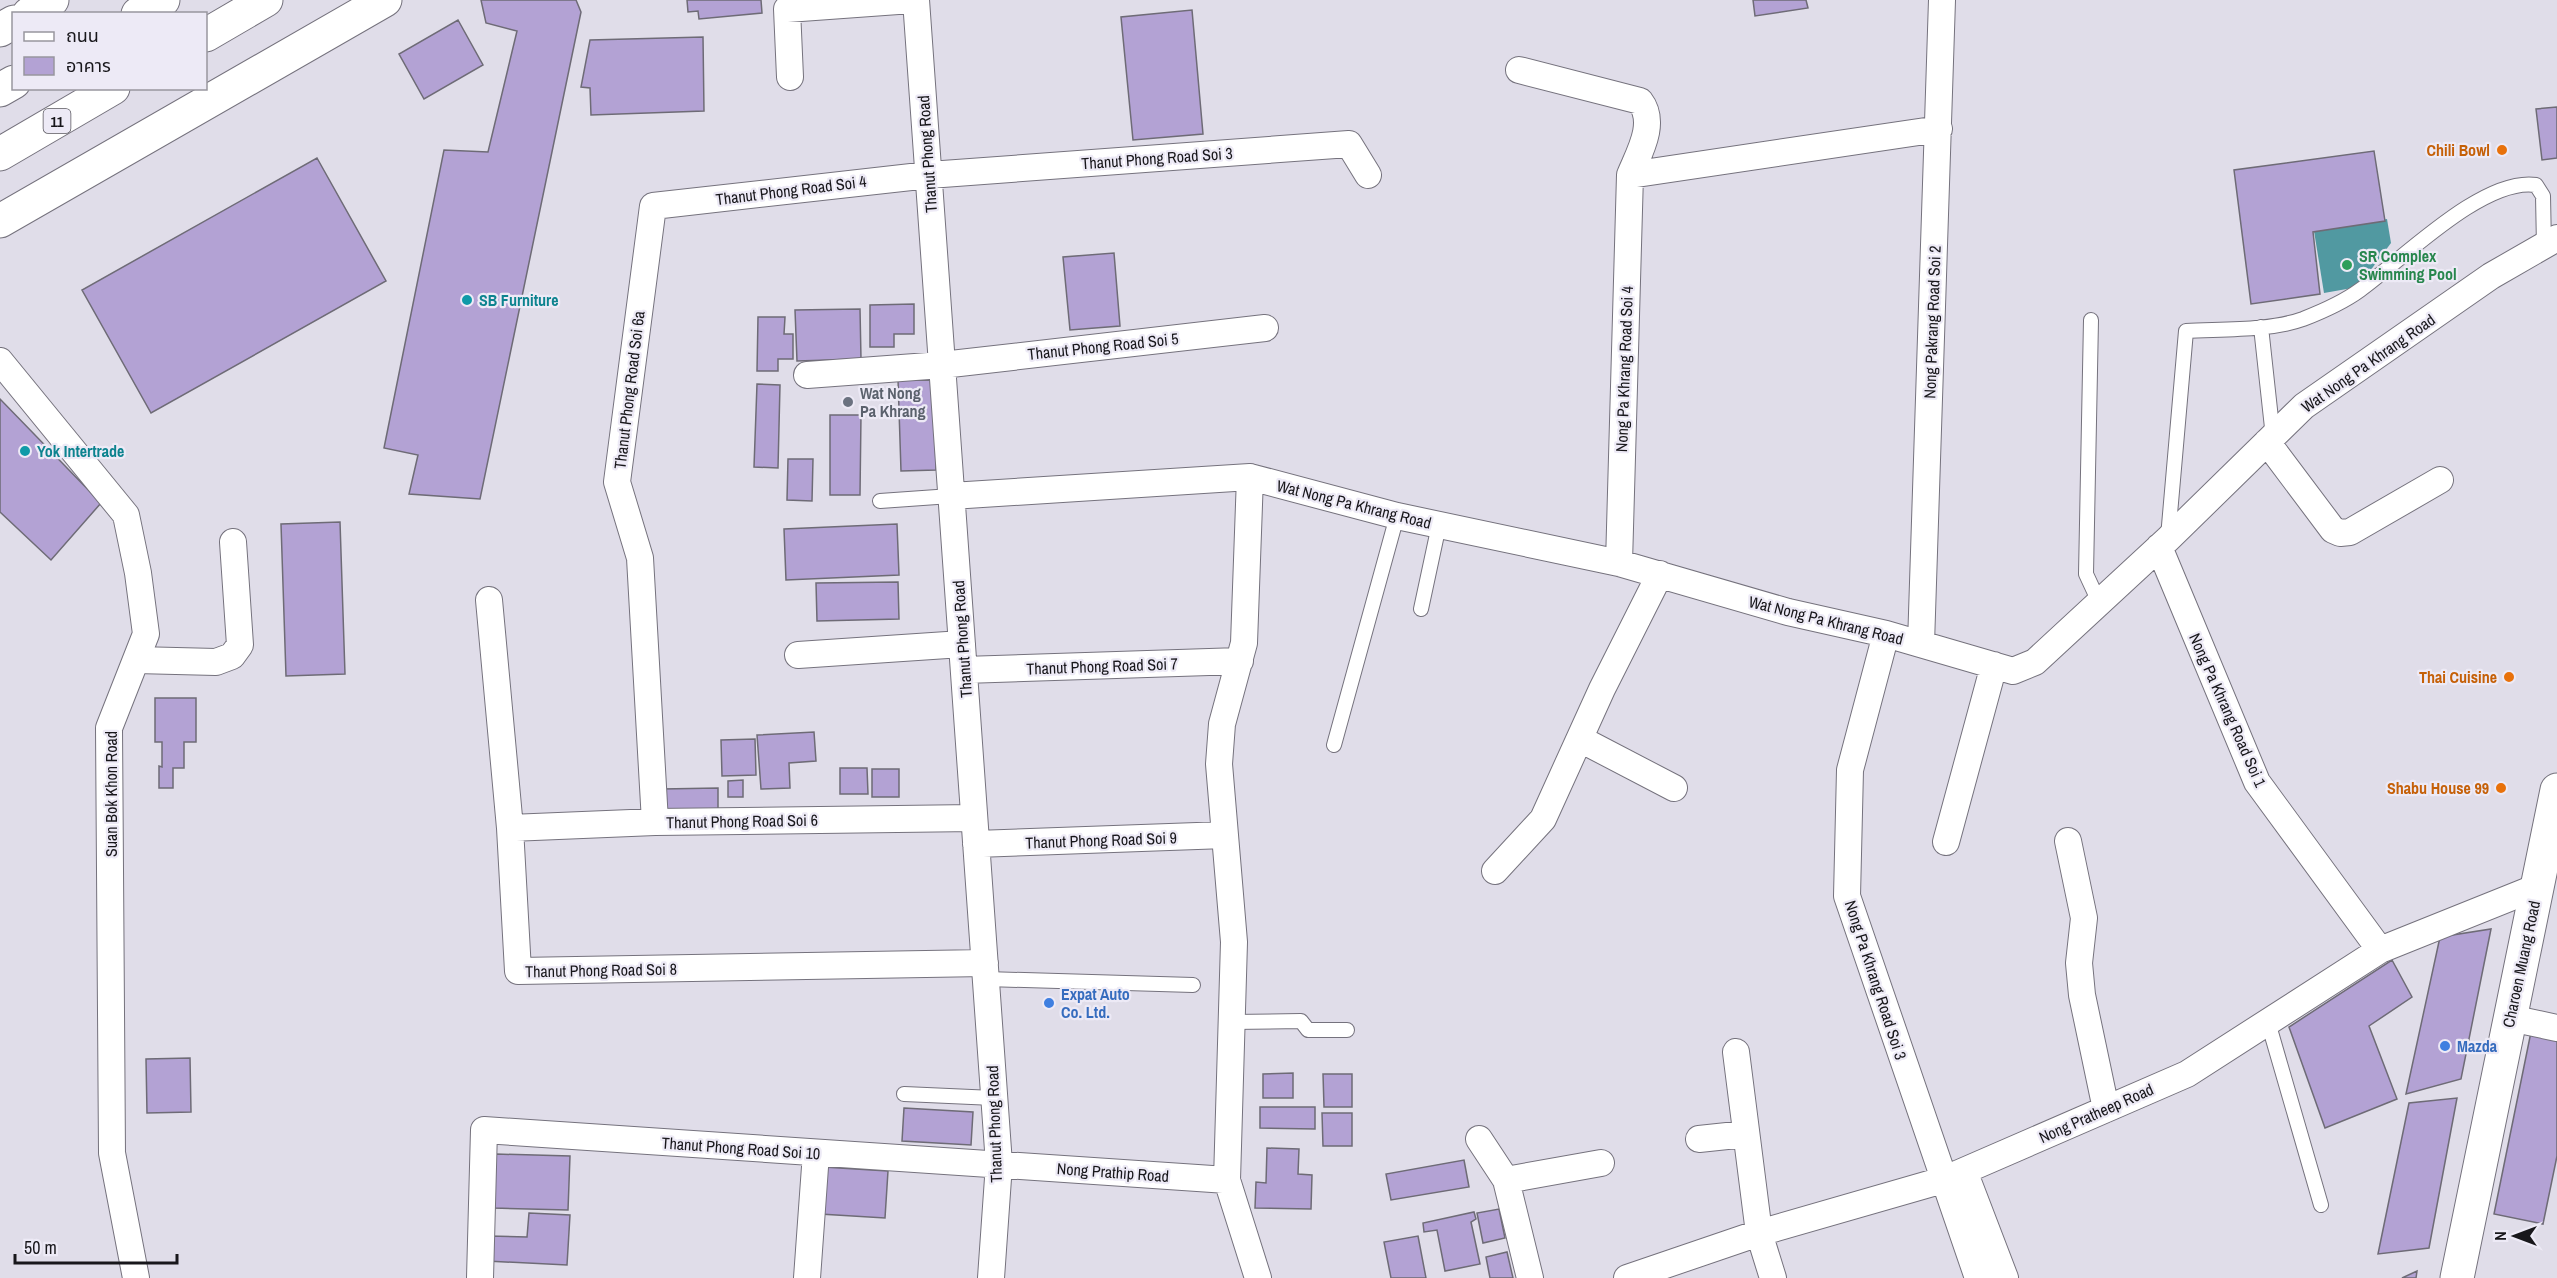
<svg xmlns="http://www.w3.org/2000/svg" width="2557" height="1278" viewBox="0 0 2557 1278" font-family="'Archivo Narrow','Noto Sans Thai',sans-serif">
  <style>
    .water { fill: #5199a1 }
    .building { fill: #b3a2d4; stroke: #6e6b76; stroke-width: 1.5 }
    .lines { fill: none; stroke-linecap: round; stroke-linejoin: round }
    .lane-casing { stroke: #75727d; stroke-width: 16 }
    .street-casing { stroke: #75727d; stroke-width: 28 }
    .secondary-casing { stroke: #75727d; stroke-width: 35 }
    .highway-casing { stroke: #75727d; stroke-width: 35 }
    .lane { stroke: #fff; stroke-width: 14 }
    .street { stroke: #fff; stroke-width: 26 }
    .secondary { stroke: #fff; stroke-width: 33 }
    .highway { stroke: #fff; stroke-width: 33 }
    .food-dot { fill: #e8710a; stroke: #edeaf6; stroke-width: 2 }
    .leisure-dot { fill: #2e9e5b; stroke: #edeaf6; stroke-width: 2 }
    .culture-dot { fill: #0f9aa8; stroke: #edeaf6; stroke-width: 2 }
    .worship-dot { fill: #6b7280; stroke: #edeaf6; stroke-width: 2 }
    .shop-dot { fill: #3f7fe0; stroke: #edeaf6; stroke-width: 2 }
    .labels { text-anchor: middle; dominant-baseline: central; stroke-width: 4.5; stroke-linejoin: round; paint-order: stroke }
    .shield { fill: #edeaf6; stroke: #58565d; stroke-width: 1.5 }
    .shield-label { font-size: 15px; font-weight: bold; fill: #18171b }
    .food-label { font-size: 16px; font-weight: bold; fill: #c56008; stroke: #edeaf6; text-anchor: end }
    .street-label { font-size: 16px; fill: #18171b; stroke: #edeaf6 }
    .leisure-label { font-size: 16px; font-weight: bold; fill: #27864d; stroke: #edeaf6; text-anchor: start }
    .culture-label { font-size: 16px; font-weight: bold; fill: #0d838f; stroke: #edeaf6; text-anchor: start }
    .worship-label { font-size: 16px; font-weight: bold; fill: #5b616d; stroke: #edeaf6; text-anchor: start }
    .shop-label { font-size: 16px; font-weight: bold; fill: #366cbe; stroke: #edeaf6; text-anchor: start }
  </style>
  <rect width="100%" height="100%" fill="#e0dde9"/>
  <path class="water" d="M2387 219 2391 243 2358 287 2324 293 2314 231Z"/>
  <path class="building" d="M481 0H576L581 12 480 499 409 494 418 455 384 448 444 150 488 152 517 31 486 23Z
    M687 0H761L762 13 699 19 698 11 688 12Z
    M1753 0H1806L1808 8 1755 16Z
    M1192 10 1203 134 1133 140 1121 17Z
    M458 20 483 65 424 99 399 54Z
    M703 37 704 111 591 115 590 88 581 87 590 40Z
    M2557 107V158L2542 160 2536 109Z
    M2374 151 2385 221 2313 232 2320 294 2251 304 2234 170Z
    M317 158 386 281 151 413 82 290Z
    M1114 253 1120 326 1070 330 1063 257Z
    M914 304V334H894V347H870V305Z
    M860 309 861 359 797 361 795 310Z
    M758 317H785L784 334H793V359H778V371H757Z
    M934 378 936 470 901 471 898 379Z
    M757 384 780 385 778 468 754 467Z
    M0 399 101 503 51 560 0 512Z
    M830 415H861L860 495H830Z
    M788 459H813L812 501 787 500Z
    M340 522 345 674 286 676 281 524Z
    M897 524 899 575 786 580 784 529Z
    M898 582 899 619 817 621 816 583Z
    M155 698H196V742H184V768H173V788H159V766L162 767V742H155Z
    M814 732 816 761 789 763 790 788 761 789 757 735Z
    M755 739 756 775 722 776 721 740Z
    M840 768H867L868 794H840Z
    M872 769H899V797H872Z
    M743 780V797H728V781Z
    M718 788V816L663 817 662 789Z
    M2491 929 2461 1079 2406 1094 2440 937Z
    M2392 960 2412 997 2369 1026 2397 1099 2325 1128 2289 1027Z
    M2531 1032 2557 1038V1156L2543 1224 2494 1214Z
    M190 1058 191 1112 147 1113 146 1059Z
    M1293 1073V1098H1263V1074Z
    M1323 1074H1352V1107H1324Z
    M2457 1098 2429 1248 2378 1254 2409 1103Z
    M1260 1107H1315V1129L1260 1128Z
    M904 1108 973 1112 971 1145 902 1141Z
    M1322 1113H1352V1146H1323Z
    M1267 1148 1299 1149 1298 1174 1312 1175 1311 1209 1255 1208 1256 1182 1266 1183Z
    M496 1154 570 1156 568 1210 494 1208Z
    M1464 1160 1469 1187 1391 1200 1386 1174Z
    M823 1167 888 1171 885 1218 820 1214Z
    M1499 1209 1505 1238 1483 1243 1477 1213Z
    M1474 1212 1476 1219 1471 1222 1480 1264 1445 1271 1437 1230 1424 1232 1423 1223Z
    M529 1213 570 1215 567 1265 487 1261 489 1236 527 1237Z
    M1418 1236 1426 1278H1391L1384 1242Z
    M1507 1252 1513 1278H1490L1486 1257Z
    M2417 1271 2416 1278H2402Z"/>
  <g class="lines">
    <g class="lane-casing">
      <path id="lane" d="M2091 320 2086 574 2099 602
        M2261 327 2273 437
        M880 501 951 496
        M2168 537 2186 331C2222 329 2270 331 2303 319 2321 312 2345 301 2360 290 2402 260 2483 177 2536 185L2543 196 2544 246
        M1421 609 1439 525
        M1334 745 1397 516
        M986 979 1193 985
        M1232 1022 1301 1021 1308 1030H1347
        M2268 1022 2321 1205
        M904 1094 994 1098"/>
    </g>
    <g class="street-casing">
      <path id="street" d="M916 0 999 1164 991 1278
        M1519 70 1640 101C1657 123 1639 153 1630 175L1619 563
        M790 77 787 9 912 0
        M1630 175 1939 129
        M0 361 126 515 138 573 146 634 109 728 112 1153 136 1278
        M807 375 942 365 1265 328
        M2267 442 2333 530 2340 533 2350 532 2440 480
        M1250 477 1244 643 1222 724 1219 764 1234 942 1227 1180 1258 1278
        M951 496 1250 477 1397 516 1619 563 1788 612 1886 634 2013 671 2035 662 2168 539 2304 406 2491 276 2557 238
        M2159 547 2257 782 2380 950
        M489 600 510 828 518 971 985 963
        M1886 634 1850 770 1847 896 1978 1278
        M1921 644 1942 0
        M798 655 962 644
        M136 660 216 662 232 656 240 645 233 542
        M964 670 1240 661
        M1580 739 1674 788
        M655 822 640 558 617 482 653 206 929 175 1349 144 1368 175
        M510 828 655 822 974 818
        M2068 841 2084 918 2079 963 2082 995 2106 1109
        M1946 842 1994 665
        M976 844 1225 835
        M1495 871 1543 819 1602 689 1660 574
        M2510 1018 2557 1028
        M1736 1052 1759 1233 1773 1278
        M1479 1139 1506 1180 1530 1278
        M1699 1139 1746 1134
        M1964 1171 2005 1278
        M1506 1180 1601 1163
        M480 1278 484 1130 1227 1180
        M807 1278 816 1153
        M1627 1278 1759 1233 1943 1180 2187 1074 2380 950 2537 887"/>
    </g>
    <g class="secondary-casing">
      <path id="secondary" d="M29 14 52 0
        M0 30 14 22
        M0 221 385 0
        M2457 1278 2557 790"/>
    </g>
    <g class="highway-casing">
      <path id="highway" d="M138 14 163 0
        M206 35 266 0
        M0 90 14 82
        M0 154 113 88"/>
    </g>
    <use href="#lane" class="lane"/>
    <use href="#street" class="street"/>
    <use href="#secondary" class="secondary"/>
    <use href="#highway" class="highway"/>
  </g>
  <g class="food-dot">
    <circle cx="2502" cy="150" r="6"/>
    <circle cx="2509" cy="677" r="6"/>
    <circle cx="2501" cy="788" r="6"/>
  </g>
  <circle class="leisure-dot" cx="2347" cy="265" r="6"/>
  <g class="culture-dot">
    <circle cx="467" cy="300" r="6"/>
    <circle cx="25" cy="451" r="6"/>
  </g>
  <circle class="worship-dot" cx="848" cy="402" r="6"/>
  <g class="shop-dot">
    <circle cx="1049" cy="1003" r="6"/>
    <circle cx="2445" cy="1046" r="6"/>
  </g>
  <g class="labels">
    <rect class="shield" x="43.5" y="109" width="27" height="24" rx="4.5"/>
    <g class="shield-label">
      <text x="57" y="121">11</text>
    </g>
    <g class="food-label">
      <text x="2490" y="150">Chili Bowl</text>
      <text x="2497" y="677">Thai Cuisine</text>
      <text x="2489" y="788">Shabu House 99</text>
    </g>
    <g class="street-label">
      <text transform="translate(927 154) rotate(-94)">Thanut Phong Road</text>
      <text transform="translate(1157 158) rotate(-4)">Thanut Phong Road Soi 3</text>
      <text transform="translate(791 190) rotate(-7)">Thanut Phong Road Soi 4</text>
      <text transform="translate(1932 322) rotate(-88)">Nong Pakrang Road Soi 2</text>
      <text transform="translate(1103 346) rotate(-6)">Thanut Phong Road Soi 5</text>
      <text transform="translate(2368 363) rotate(-35)">Wat Nong Pa Khrang Road</text>
      <text transform="translate(1624 369) rotate(-88)">Nong Pa Khrang Road Soi 4</text>
      <text transform="translate(629 390) rotate(-83)">Thanut Phong Road Soi 6a</text>
      <text transform="translate(1354 504) rotate(14)">Wat Nong Pa Khrang Road</text>
      <text transform="translate(1826 620) rotate(14)">Wat Nong Pa Khrang Road</text>
      <text transform="translate(962 639) rotate(-94)">Thanut Phong Road</text>
      <text transform="translate(1102 666) rotate(-2)">Thanut Phong Road Soi 7</text>
      <text transform="translate(2228 710) rotate(66)">Nong Pa Khrang Road Soi 1</text>
      <text transform="translate(111 794) rotate(-90)">Suan Bok Khon Road</text>
      <text transform="translate(742 821) rotate(-1)">Thanut Phong Road Soi 6</text>
      <text transform="translate(1101 840) rotate(-2)">Thanut Phong Road Soi 9</text>
      <text transform="translate(2521 964) rotate(-78)">Charoen Muang Road</text>
      <text transform="translate(601 970) rotate(-1)">Thanut Phong Road Soi 8</text>
      <text transform="translate(1876 980) rotate(72)">Nong Pa Khrang Road Soi 3</text>
      <text transform="translate(2096 1113) rotate(-24)">Nong Pratheep Road</text>
      <text transform="translate(994 1124) rotate(-92)">Thanut Phong Road</text>
      <text transform="translate(741 1148) rotate(4)">Thanut Phong Road Soi 10</text>
      <text transform="translate(1113 1172) rotate(4)">Nong Prathip Road</text>
    </g>
    <g class="leisure-label">
      <text x="2359" y="256">SR Complex<tspan x="2359" dy="18">Swimming Pool</tspan></text>
    </g>
    <g class="culture-label">
      <text x="479" y="300">SB Furniture</text>
      <text x="37" y="451">Yok Intertrade</text>
    </g>
    <g class="worship-label">
      <text x="860" y="393">Wat Nong<tspan x="860" dy="18">Pa Khrang</tspan></text>
    </g>
    <g class="shop-label">
      <text x="1061" y="994">Expat Auto<tspan x="1061" dy="18">Co. Ltd.</tspan></text>
      <text x="2457" y="1046">Mazda</text>
    </g>
  </g>
  <rect x="12" y="12" width="195" height="78" fill="#edeaf6" stroke="#98969e" stroke-width="1.5"/>
  <rect x="24" y="32" width="30" height="9" fill="#ffffff" stroke="#98969e" stroke-width="1.5"/>
  <text x="66" y="42" font-size="18" fill="#18171b">ถนน</text>
  <rect x="24" y="57" width="30" height="18" fill="#b3a2d4" stroke="#98969e" stroke-width="1.5"/>
  <text x="66" y="72" font-size="18" fill="#18171b">อาคาร</text>
  <g transform="translate(2515 1236) rotate(270)" stroke="#edeaf6" stroke-width="4.5" paint-order="stroke">
  <path d="M0-4.5L10 22L0 15L-10 22Z" fill="#18171b"/>
  <text y="-9" font-size="16" font-weight="bold" text-anchor="middle" fill="#18171b">N</text>
  </g>
  <path d="M15 1254v9h162v-9" fill="none" stroke="#18171b" stroke-width="3"/>
  <text x="24" y="1254" font-size="18" fill="#18171b" stroke="#edeaf6" stroke-width="4.5" paint-order="stroke">50 m</text>
</svg>
